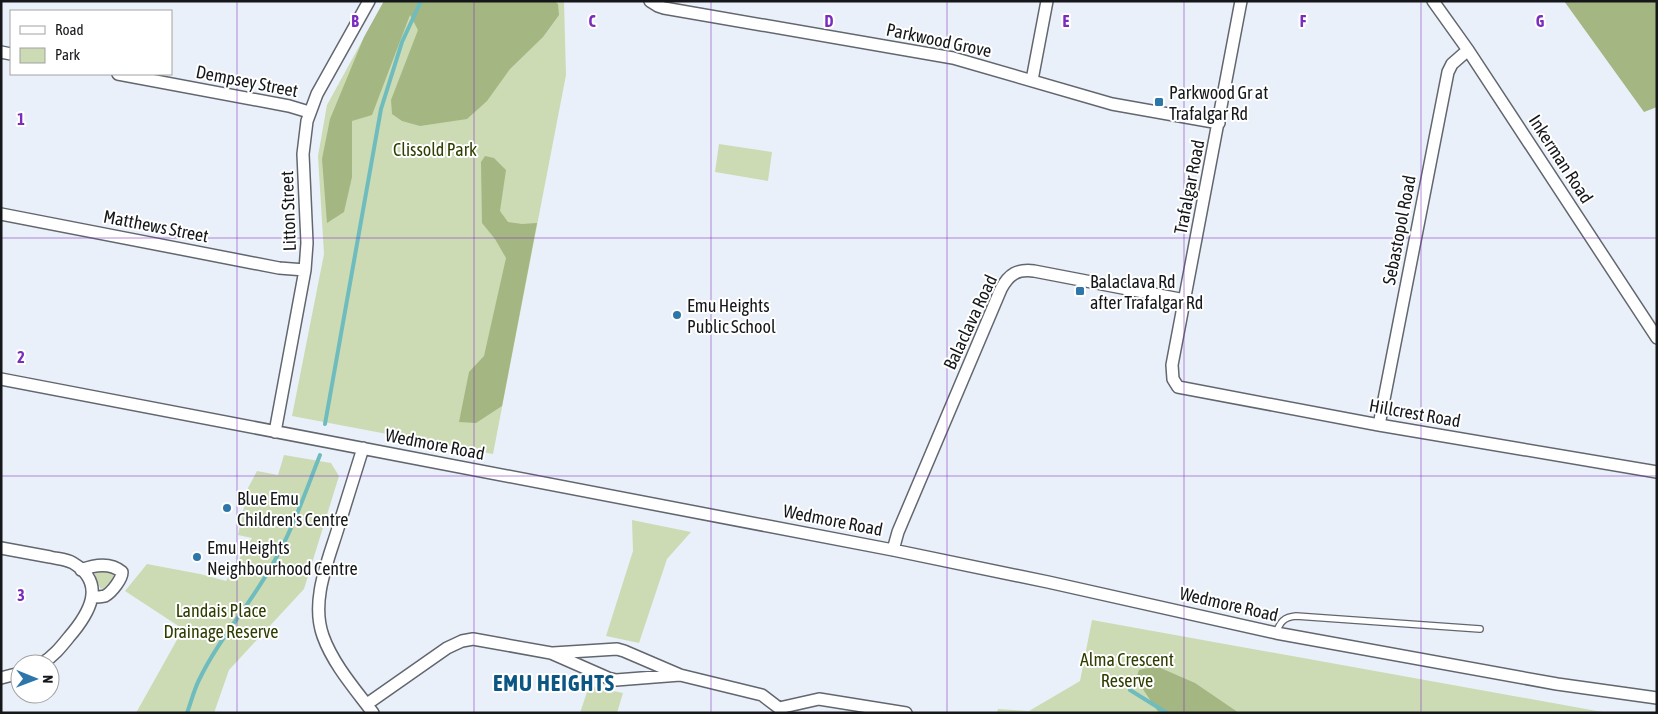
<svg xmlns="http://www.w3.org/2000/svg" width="1658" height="714" viewBox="0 0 1658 714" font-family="'Asap Condensed',sans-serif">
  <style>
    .green { fill: #ccdbb3 }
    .forest { fill: #a4b681 }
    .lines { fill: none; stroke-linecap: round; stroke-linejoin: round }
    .stream { stroke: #6fbcbe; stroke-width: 4 }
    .service-casing { stroke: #62666e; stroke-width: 8 }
    .minor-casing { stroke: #62666e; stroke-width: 14 }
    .service { stroke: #fff; stroke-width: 5.5 }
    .minor { stroke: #fff; stroke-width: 11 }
    .grid { fill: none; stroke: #7b2cbf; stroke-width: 1; stroke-opacity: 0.55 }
    .poi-dot { fill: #2c76a9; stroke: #fff; stroke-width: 2 }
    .labels { text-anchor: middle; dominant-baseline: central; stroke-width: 4; stroke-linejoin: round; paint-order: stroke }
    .street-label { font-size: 18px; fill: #15171a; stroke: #fff }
    .poi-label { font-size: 18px; fill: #15171a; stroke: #fff; text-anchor: start }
    .park-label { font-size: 18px; fill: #2e3d00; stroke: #fff }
    .district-label { font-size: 22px; font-weight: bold; letter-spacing: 1px; fill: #0b5683; stroke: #fff }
    .grid-label { font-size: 16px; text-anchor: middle; font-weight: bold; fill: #7b2cbf; stroke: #fff; stroke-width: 4; stroke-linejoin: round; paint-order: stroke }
  </style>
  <rect width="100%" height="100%" fill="#eaf0f9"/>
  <path class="green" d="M384 1H564L566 75 493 454 292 416 324 254 318 156 327 105Z
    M719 144 772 152 768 181 715 172Z
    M284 455 331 463 339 476 304 589 229 670 214 713H136L183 629 125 591 147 564 200 574 226 581 252 538 238 535 248 488 257 471 278 475Z
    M632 520 691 532 667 559 639 643 606 636 633 551Z
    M98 570 112 573 115 576 103 589 100 588 95 575V571Z
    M1092 620 1608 713H997L998 709 1029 711 1080 681Z
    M589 686 623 693 617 713H580Z"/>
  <path class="forest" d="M384 1H554L558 4 559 15 543 37 510 69 487 101 467 119 420 126 402 121 392 114 391 100 418 30 410 15 372 115 352 121V177L344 212 327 223 322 159 330 119 364 37Z
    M1564 1H1657V107L1644 112Z
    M485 156 494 158 506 170 500 211 508 222 522 224 537 223 502 406 476 423 459 422 469 372 484 356 506 258 495 239 482 223 481 162Z
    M1156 666 1195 683 1239 713H1159L1136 679 1139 670Z"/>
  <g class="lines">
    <path class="stream" d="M325 424 381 109 402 42 421 1
      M1130 690 1167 713
      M187 713C191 702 194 690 199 680 218 640 249 606 271 567 292 532 305 493 320 455"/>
    <g class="service-casing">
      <path id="service" d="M1276 633C1280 622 1284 617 1296 616L1480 629"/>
    </g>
    <g class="minor-casing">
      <path id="minor" d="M650 1 658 6 664 8 953 58 1112 104 1219 123
        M1241 1 1172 365 1173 379 1178 387 1379 425 1657 472
        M1433 1 1468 50 1657 338
        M1 52 11 54
        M118 74 289 106 309 112
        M1032 80 1047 1
        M1 214 279 268 305 270
        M1 379 893 550 1048 582 1276 633 1557 684 1657 698
        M1379 425 1448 72 1452 64 1468 50
        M275 432 305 270 307 243 303 154 307 121 317 94 369 1
        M363 448C355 474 347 499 339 525 329 559 310 600 323 636 333 664 355 689 373 713
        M1 548C18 551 34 554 50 557 58 559 66 559 73 563 108 584 88 615 69 637 61 647 53 657 41 664
        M893 550 898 532 1001 289C1009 274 1017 269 1034 271L1185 300
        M81 570C94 565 110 562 122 572 122 579 112 592 105 596 101 597 96 597 92 597
        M553 653 617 649 624 651 680 675 762 695 779 708
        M1 678 20 673
        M367 704 447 648 462 641 473 639 551 653 608 678 616 680 680 675
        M779 708 819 699 906 713"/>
    </g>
    <use href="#service" class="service"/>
    <use href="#minor" class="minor"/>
  </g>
  <path class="grid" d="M237 1V713M474 1V713M711 1V713M947 1V713M1184 1V713M1421 1V713M1 238H1657M1 476H1657"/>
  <g class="poi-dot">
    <rect x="1154" y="97" width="10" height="10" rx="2.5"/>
    <rect x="1075" y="286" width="10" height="10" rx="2.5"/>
    <circle cx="677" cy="315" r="5"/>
    <circle cx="227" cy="508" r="5"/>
    <circle cx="197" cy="557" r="5"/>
  </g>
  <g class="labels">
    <g class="street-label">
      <text transform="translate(939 40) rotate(12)">Parkwood Grove</text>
      <text transform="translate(247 81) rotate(11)">Dempsey Street</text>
      <text transform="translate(1561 159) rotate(57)">Inkerman Road</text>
      <text transform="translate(1189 187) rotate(-79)">Trafalgar Road</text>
      <text transform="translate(288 211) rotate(-92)">Litton Street</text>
      <text transform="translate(156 226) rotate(11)">Matthews Street</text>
      <text transform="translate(1399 230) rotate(-79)">Sebastopol Road</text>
      <text transform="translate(970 322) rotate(-65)">Balaclava Road</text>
      <text transform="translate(1415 413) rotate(10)">Hillcrest Road</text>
      <text transform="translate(435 444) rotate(11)">Wedmore Road</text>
      <text transform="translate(833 520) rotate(11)">Wedmore Road</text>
      <text transform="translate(1229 604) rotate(13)">Wedmore Road</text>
    </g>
    <g class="poi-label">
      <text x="1169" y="92">Parkwood Gr at<tspan x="1169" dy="21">Trafalgar Rd</tspan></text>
      <text x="1090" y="281">Balaclava Rd<tspan x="1090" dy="21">after Trafalgar Rd</tspan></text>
      <text x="687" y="305">Emu Heights<tspan x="687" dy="21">Public School</tspan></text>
      <text x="237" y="498">Blue Emu<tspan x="237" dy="21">Children's Centre</tspan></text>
      <text x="207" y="547">Emu Heights<tspan x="207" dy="21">Neighbourhood Centre</tspan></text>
    </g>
    <g class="park-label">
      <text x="435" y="149">Clissold Park</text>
      <text x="221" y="610">Landais Place<tspan x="221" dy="21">Drainage Reserve</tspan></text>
      <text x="1127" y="659">Alma Crescent<tspan x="1127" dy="21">Reserve</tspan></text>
    </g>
    <g class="district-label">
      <text x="554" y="683">EMU HEIGHTS</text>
    </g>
  </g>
  <g class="grid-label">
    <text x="355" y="27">B</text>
    <text x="592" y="27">C</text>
    <text x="829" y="27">D</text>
    <text x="1066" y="27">E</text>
    <text x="1303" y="27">F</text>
    <text x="1540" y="27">G</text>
    <text x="21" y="125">1</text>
    <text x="21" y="363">2</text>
    <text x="21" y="601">3</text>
  </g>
  <rect width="1658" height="714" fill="none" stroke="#15171a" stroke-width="5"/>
  <rect x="10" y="10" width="162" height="65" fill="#ffffff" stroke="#a1a2a3"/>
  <rect x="20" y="26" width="25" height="8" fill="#ffffff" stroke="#a1a2a3"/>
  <text x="55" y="35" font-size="15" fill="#15171a">Road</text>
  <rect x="20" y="48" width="25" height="15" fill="#ccdbb3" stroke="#a1a2a3"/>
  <text x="55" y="60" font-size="15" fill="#15171a">Park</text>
  <g transform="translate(35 679) rotate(91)"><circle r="24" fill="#ffffff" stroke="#a1a2a3"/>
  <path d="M0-4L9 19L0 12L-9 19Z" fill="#2c76a9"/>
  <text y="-8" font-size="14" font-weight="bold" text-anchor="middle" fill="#15171a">N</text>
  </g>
</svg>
